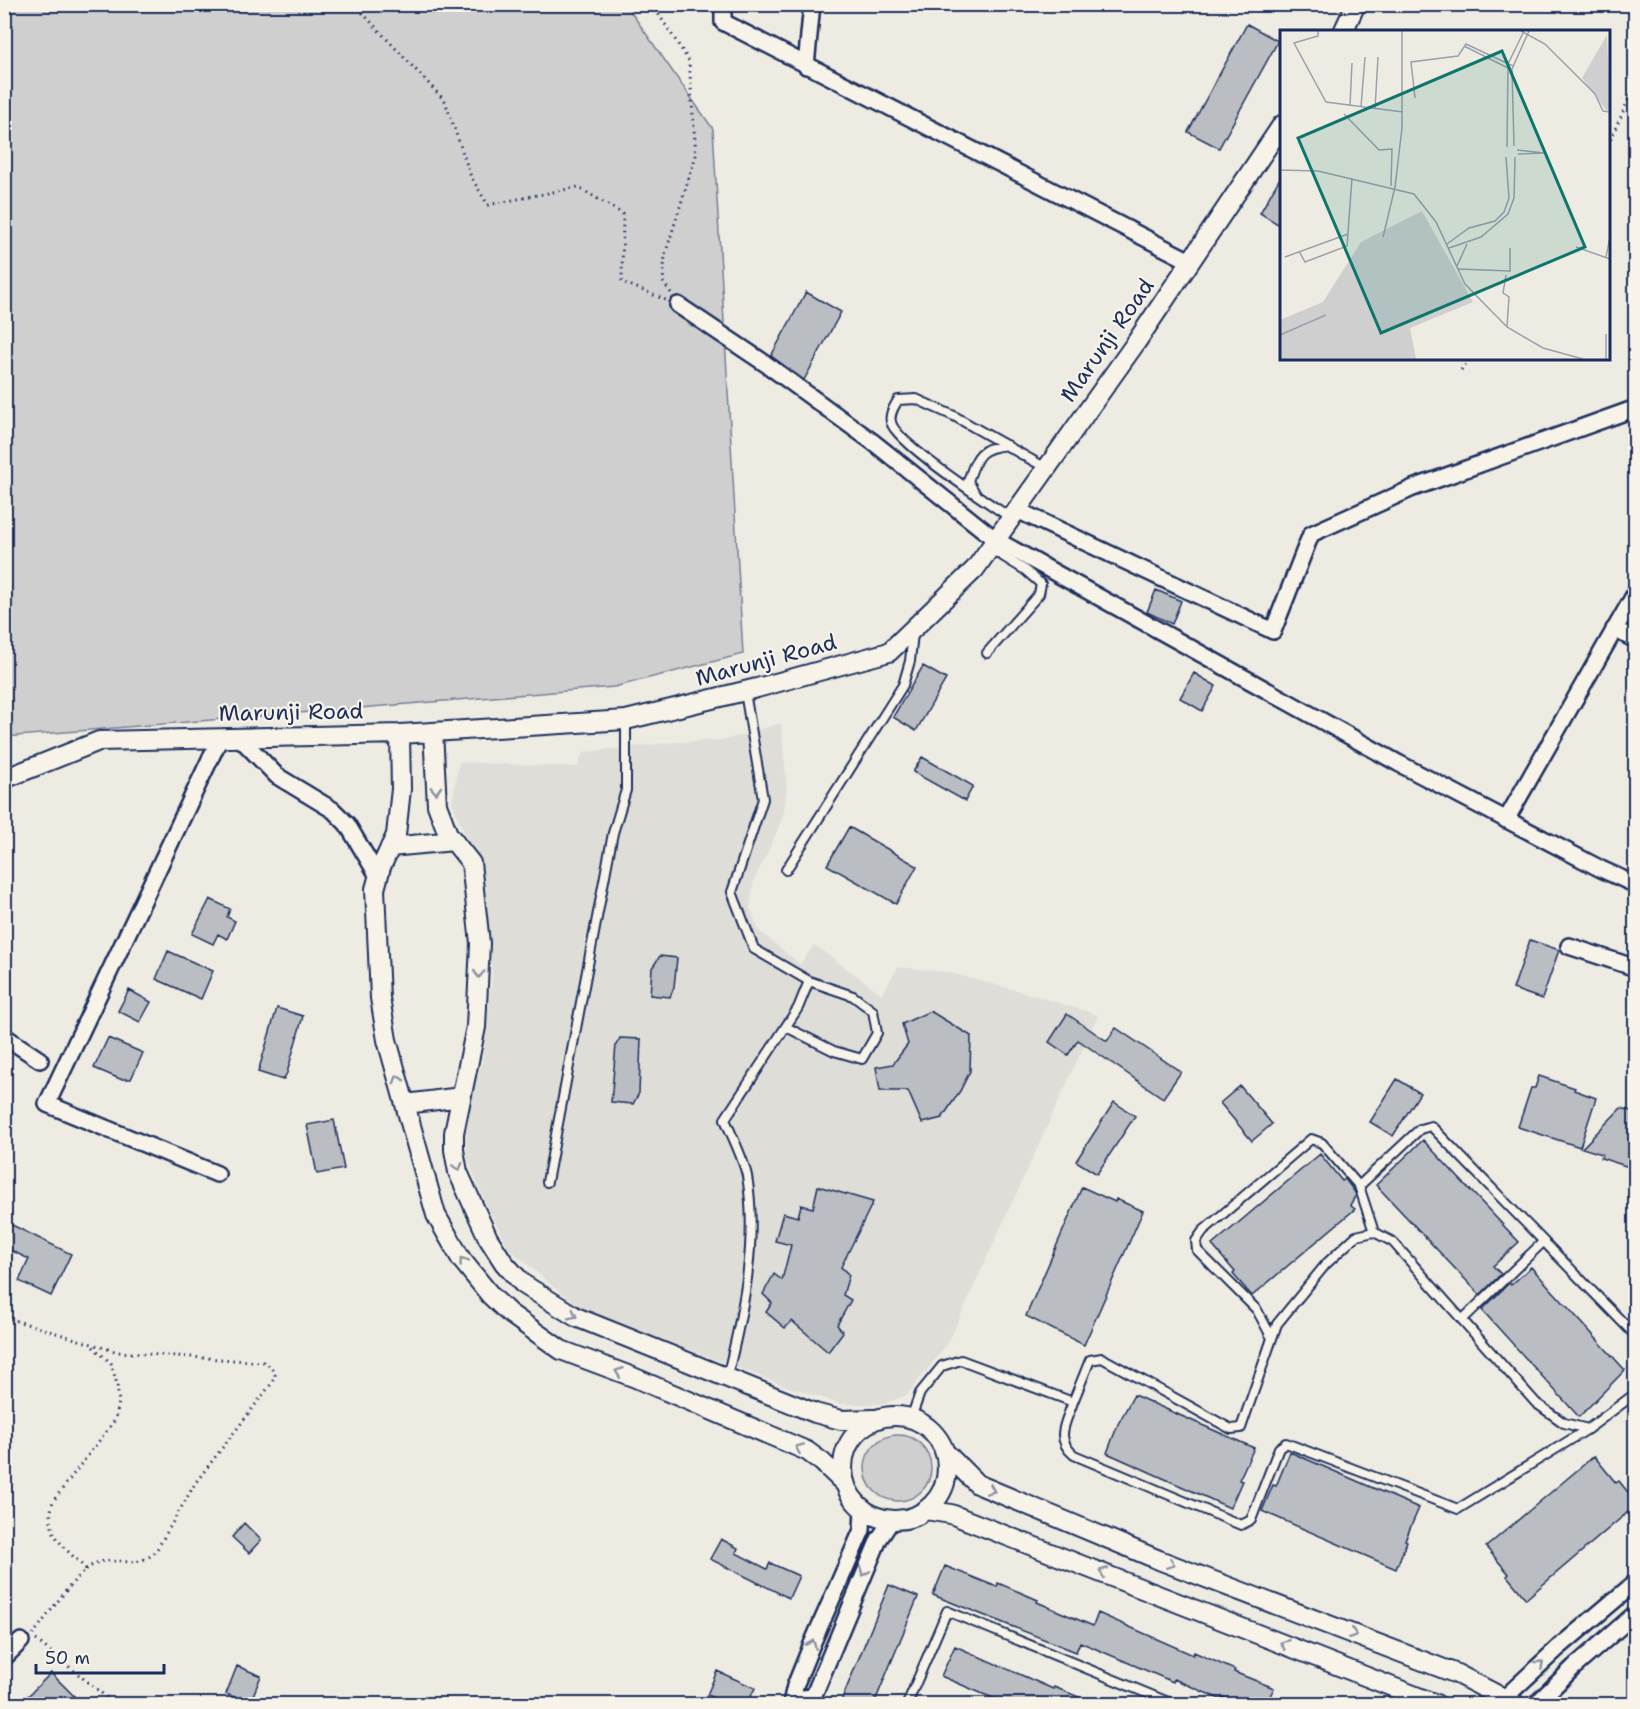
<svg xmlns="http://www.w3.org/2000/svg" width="1640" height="1709" viewBox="0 0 1640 1709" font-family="'Shantell Sans',sans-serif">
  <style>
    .built { fill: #deddd8 }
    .green { fill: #cfcfcf; stroke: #757f96; stroke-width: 1.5 }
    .building { fill: #babdc2; stroke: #1b2f5e; stroke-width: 1.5 }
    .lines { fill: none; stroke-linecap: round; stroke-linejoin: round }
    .service-casing { stroke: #1b2f5e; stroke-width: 12 }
    .minor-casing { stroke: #1b2f5e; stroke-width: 20 }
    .tertiary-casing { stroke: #1b2f5e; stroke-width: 22 }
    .path { stroke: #1b2f5e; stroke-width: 3; stroke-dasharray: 1.5 4.5; stroke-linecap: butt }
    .service { stroke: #f7f3e8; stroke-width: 8 }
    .minor { stroke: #f7f3e8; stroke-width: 15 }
    .tertiary { stroke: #f7f3e8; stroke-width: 18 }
    .oneway { stroke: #8991a3 }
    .labels { text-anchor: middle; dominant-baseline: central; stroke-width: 4.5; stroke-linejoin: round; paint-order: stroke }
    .street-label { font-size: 22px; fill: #1b2f5e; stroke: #f7f3e8 }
    .inset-road { fill: none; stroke: #9aa0ad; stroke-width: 1.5 }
    .view { fill: #0f766e; fill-opacity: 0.15; stroke: #0f766e; stroke-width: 3 }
    .inset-edge { fill: none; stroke: #1b2f5e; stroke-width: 3 }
  </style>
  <rect width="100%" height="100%" fill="#eeebe2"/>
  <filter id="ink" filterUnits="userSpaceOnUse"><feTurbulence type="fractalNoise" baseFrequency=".0167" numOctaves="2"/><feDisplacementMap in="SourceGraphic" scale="12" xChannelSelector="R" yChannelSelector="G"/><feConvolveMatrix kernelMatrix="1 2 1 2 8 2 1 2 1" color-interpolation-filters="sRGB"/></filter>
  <g filter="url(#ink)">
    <path class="built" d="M781 723 787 789 783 815 775 836 754 880 750 907 759 931 800 964 814 945 882 994 898 967 947 972 1023 992 1098 1015 948 1343 907 1395 884 1404H840L783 1385 585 1310 555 1288 509 1248 487 1207 467 1157 464 1110 482 1064 492 976 485 886 452 802 459 762 577 767 584 752 678 742 725 740Z"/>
    <path class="green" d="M5 5H626L713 129 743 654 614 687 5 737Z
      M865 1468a33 33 0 1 1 66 0a33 33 0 1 1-66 0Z"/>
    <path class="building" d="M1247 24 1278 41 1219 148 1188 132Z
      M1281 176V226L1260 213Z
      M806 292 841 312 804 380 771 356Z
      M1156 590 1181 601 1172 624 1147 612Z
      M923 666 946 679 916 731 893 717Z
      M1194 673 1216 686 1202 711 1180 698Z
      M922 757 973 786 965 801 913 772Z
      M849 827 917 866 896 904 827 865Z
      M210 899 230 909 227 917 235 921 227 939 218 934 213 944 192 934Z
      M1530 940 1559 950 1542 999 1513 989Z
      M168 951 213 971 201 999 156 979Z
      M660 956 677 958 674 987 670 997 650 995 652 968Z
      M129 990 151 1002 140 1022 118 1011Z
      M277 1008 303 1016 287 1073 283 1080 258 1072Z
      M930 1011 971 1036 970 1071 960 1091 942 1118 922 1123 908 1091H880L876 1067 893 1064 908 1044 902 1024Z
      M1067 1014 1107 1041 1116 1028 1181 1072 1163 1098 1078 1040 1068 1055 1049 1042Z
      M108 1038 143 1053 131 1079H120L94 1068Z
      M620 1038 641 1039 639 1093 633 1104 611 1102 616 1045Z
      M1539 1076 1575 1088 1574 1090 1596 1098 1580 1147 1518 1127 1531 1088H1535Z
      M1397 1079 1420 1093 1393 1136 1370 1122Z
      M1240 1086 1272 1124 1252 1141 1220 1103Z
      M1114 1102 1135 1116 1097 1174 1076 1161Z
      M1621 1108 1635 1112V1144L1629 1167 1601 1158 1602 1154 1582 1148Z
      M334 1120 344 1169 317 1174 307 1125Z
      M1423 1140 1519 1242 1493 1266 1501 1274 1480 1295 1376 1185Z
      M1320 1154 1342 1181 1345 1179 1354 1191 1356 1195 1350 1205 1355 1209 1252 1296 1233 1274 1235 1272 1212 1245Z
      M818 1186 873 1202 841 1267 849 1275 843 1295 851 1300 837 1325 843 1332 828 1352 792 1321 785 1328 766 1312 772 1303 763 1294 774 1274 782 1280 791 1245 775 1241 783 1213 798 1217 801 1205 813 1208Z
      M1082 1187 1115 1202 1116 1199 1143 1211 1084 1345 1026 1316Z
      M4 1221 71 1254 51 1296 19 1281 29 1259 4 1247Z
      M1531 1267 1625 1370 1579 1417 1482 1310 1509 1283 1511 1285Z
      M1134 1395 1254 1448 1239 1480 1242 1481 1230 1508 1107 1453 1118 1424Z
      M1290 1452 1419 1508 1405 1540 1407 1541 1396 1569 1262 1511 1273 1485 1276 1486Z
      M1594 1456 1616 1483 1619 1481 1635 1501V1506L1526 1599 1507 1576 1509 1574 1486 1547Z
      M244 1523 261 1540 249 1553 232 1537Z
      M721 1539 738 1548 736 1553 767 1569 770 1563 799 1576 789 1598 710 1559Z
      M945 1566 997 1587 998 1583 1038 1600 1037 1602 1093 1626 1098 1613 1193 1655 1194 1652 1235 1670 1234 1672 1274 1688 1266 1704H1240L1223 1697 1222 1700 1174 1679 1173 1682 1080 1642 1076 1652 933 1595Z
      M889 1585 918 1597 874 1704H840Z
      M955 1646 1053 1689 1054 1687 1096 1704H1009L983 1694 941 1676Z
      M237 1666 261 1676 250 1703 226 1694Z
      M717 1671 755 1688 747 1704H729L707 1695Z
      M51 1673 76 1698 70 1704H20Z"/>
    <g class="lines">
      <g class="service-casing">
        <path id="service" d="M974 491 968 481C977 456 978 448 1007 445
          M1011 518C990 504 895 442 891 422 889 414 894 407 898 400L916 399 954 416 1046 468
          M987 653 1039 594 1041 584 1025 570 991 549
          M786 870 903 685 910 661 913 633
          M786 1027 834 1051 862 1059 877 1033 873 1011 853 996 809 981
          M547 1182 613 833 626 790V720
          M1359 1186 1420 1129 1431 1126 1636 1336
          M1462 1320 1543 1242
          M1272 1338 1257 1310 1197 1250 1196 1241 1203 1231 1311 1139 1322 1143 1359 1186 1374 1232
          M727 1377C743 1313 758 1242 747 1176 743 1157 732 1137 725 1119L798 1008 809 981 754 949 732 892 763 799 745 692
          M1073 1402C1066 1423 1054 1438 1074 1455L1241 1525 1251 1520 1279 1448 1286 1443 1458 1509 1588 1429
          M911 1418 920 1393 942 1366 961 1360 1073 1402 1090 1360 1102 1358 1231 1429 1241 1428 1277 1324 1326 1264 1356 1236 1374 1232 1393 1242 1536 1403 1564 1423 1588 1429 1636 1393
          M907 1704 947 1611 1173 1704"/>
      </g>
      <g class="minor-casing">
        <path id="minor" d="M723 4V22L1190 261
          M806 66 812 4
          M678 305 766 364 873 442 996 540 1398 763 1601 869 1636 885
          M1017 510 1273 631 1311 534 1413 488 1636 408
          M1614 629 1636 640
          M240 738 277 776 333 810 347 824 378 876
          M1506 820 1636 592
          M1569 946 1636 968
          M4 1036 40 1060
          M217 1174 47 1104 220 738
          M863 1509 862 1530 812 1644 795 1686 792 1699 813 1697 879 1539 891 1521
          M4 1658 21 1641
          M1498 1704 1558 1648 1636 1582
          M1536 1704 1574 1667 1636 1613"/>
      </g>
      <g class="tertiary-casing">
        <path id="tertiary" d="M1343 32 1356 4
          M433 732 437 805 448 834 471 863 480 943 476 1027 454 1133V1150L458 1172 488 1238 504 1263 523 1284 576 1317 815 1413 841 1420 874 1419
          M400 734 401 789 396 835 381 867 375 889 380 998 387 1040 436 1215 461 1259 491 1296 509 1313 561 1350 633 1377 807 1451 822 1462 844 1483
          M4 779 99 741 400 734 626 720 757 688 889 652 975 569 1135 344 1282 125
          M390 847 454 841
          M406 1104 461 1097
          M843 1468a52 52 0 1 1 104 0a52 52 0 1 1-104 0Z
          M946 1453 977 1484 1159 1560 1457 1674 1515 1704
          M926 1510 951 1514 1436 1704"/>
      </g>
      <path class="path" d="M354 4 445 101 471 177 488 205 578 187 623 214 622 282 666 300
        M652 4 689 61 696 155 665 255 663 282 671 293
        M1608 145 1636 83
        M1461 370 1471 358
        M4 1317 118 1352 263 1362 271 1367 275 1375 272 1383 196 1482 156 1551C136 1573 111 1552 91 1566 71 1579 49 1615 33 1634
        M86 1569C64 1546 44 1536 53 1501L115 1420 119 1402 117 1384 111 1363 91 1345
        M36 1640 115 1704"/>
      <use href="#service" class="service"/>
      <use href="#minor" class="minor"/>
      <use href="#tertiary" class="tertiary"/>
    </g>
    <defs><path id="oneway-chevron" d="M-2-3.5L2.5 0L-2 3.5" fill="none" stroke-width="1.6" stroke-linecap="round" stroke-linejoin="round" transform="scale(1.5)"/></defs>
    <g class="oneway">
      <use href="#oneway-chevron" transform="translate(436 790) rotate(87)"/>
      <use href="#oneway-chevron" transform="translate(479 974) rotate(93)"/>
      <use href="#oneway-chevron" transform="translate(398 1079) rotate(-107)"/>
      <use href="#oneway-chevron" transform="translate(458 1167) rotate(76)"/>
      <use href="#oneway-chevron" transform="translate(463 1261) rotate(-126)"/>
      <use href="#oneway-chevron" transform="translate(573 1315) rotate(26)"/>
      <use href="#oneway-chevron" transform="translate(619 1372) rotate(-159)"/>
      <use href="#oneway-chevron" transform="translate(799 1448) rotate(-156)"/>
      <use href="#oneway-chevron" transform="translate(991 1490) rotate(23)"/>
      <use href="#oneway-chevron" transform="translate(1171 1564) rotate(21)"/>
      <use href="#oneway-chevron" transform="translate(864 1572) rotate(113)"/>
      <use href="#oneway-chevron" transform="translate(1103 1572) rotate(-158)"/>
      <use href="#oneway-chevron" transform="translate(1353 1634) rotate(21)"/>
      <use href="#oneway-chevron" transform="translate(812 1644) rotate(-67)"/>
      <use href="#oneway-chevron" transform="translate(1284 1644) rotate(-158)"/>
      <use href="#oneway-chevron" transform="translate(1540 1664) rotate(-42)"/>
    </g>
  </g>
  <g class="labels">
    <g class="street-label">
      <text transform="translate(1107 340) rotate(-55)">Marunji Road</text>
      <text transform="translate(766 660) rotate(-15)">Marunji Road</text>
      <text transform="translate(291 712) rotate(-1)">Marunji Road</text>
    </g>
  </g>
  <g transform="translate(1280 30)">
    <rect width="330" height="330" fill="#eeebe2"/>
    <path d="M327 5 330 80H326L302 48ZM142 181 193 272 130 298 136 329H0V290L43 272 81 212Z" fill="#cfcfcf"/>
    <path class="inset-road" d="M38 1V6L14 13 46 72 123 82M241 1 265 14 315 64 323 81 330 82M184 16 228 38M135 68 131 32 178 26 186 14 233 36M70 76 72 33M81 77 85 27M95 79 98 27M64 84 99 120 112 119 111 156M234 116 232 39 249 1M227 117 228 34 244 1M237 120 264 123 238 124M0 140 38 141 134 164 156 192 185 254 227 297 263 318 303 329M103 207 115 157 122 98V1M167 214 189 198 215 191 224 182 229 168 226 127M296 217 330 229M169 218 201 207 228 184 234 168 235 127M19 221 25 232 67 216 72 148M5 227 68 204M326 227 330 207M177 236 187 214M178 239 230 241V218M226 245 223 263 229 267 227 297M326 304V329M0 305 46 285"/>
    <path class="view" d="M222 21 305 217 101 303 18 108Z"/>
    <rect width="330" height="330" class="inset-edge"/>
  </g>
  <rect width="1640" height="1709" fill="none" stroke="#f7f3e8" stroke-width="24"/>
  <rect x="12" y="12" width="1616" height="1685" fill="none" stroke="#1b2f5e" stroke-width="2" filter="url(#ink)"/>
  <path d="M36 1664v9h128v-9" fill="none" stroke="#1b2f5e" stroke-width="3"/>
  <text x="45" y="1664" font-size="18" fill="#1b2f5e" stroke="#f7f3e8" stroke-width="4.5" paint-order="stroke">50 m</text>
</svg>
